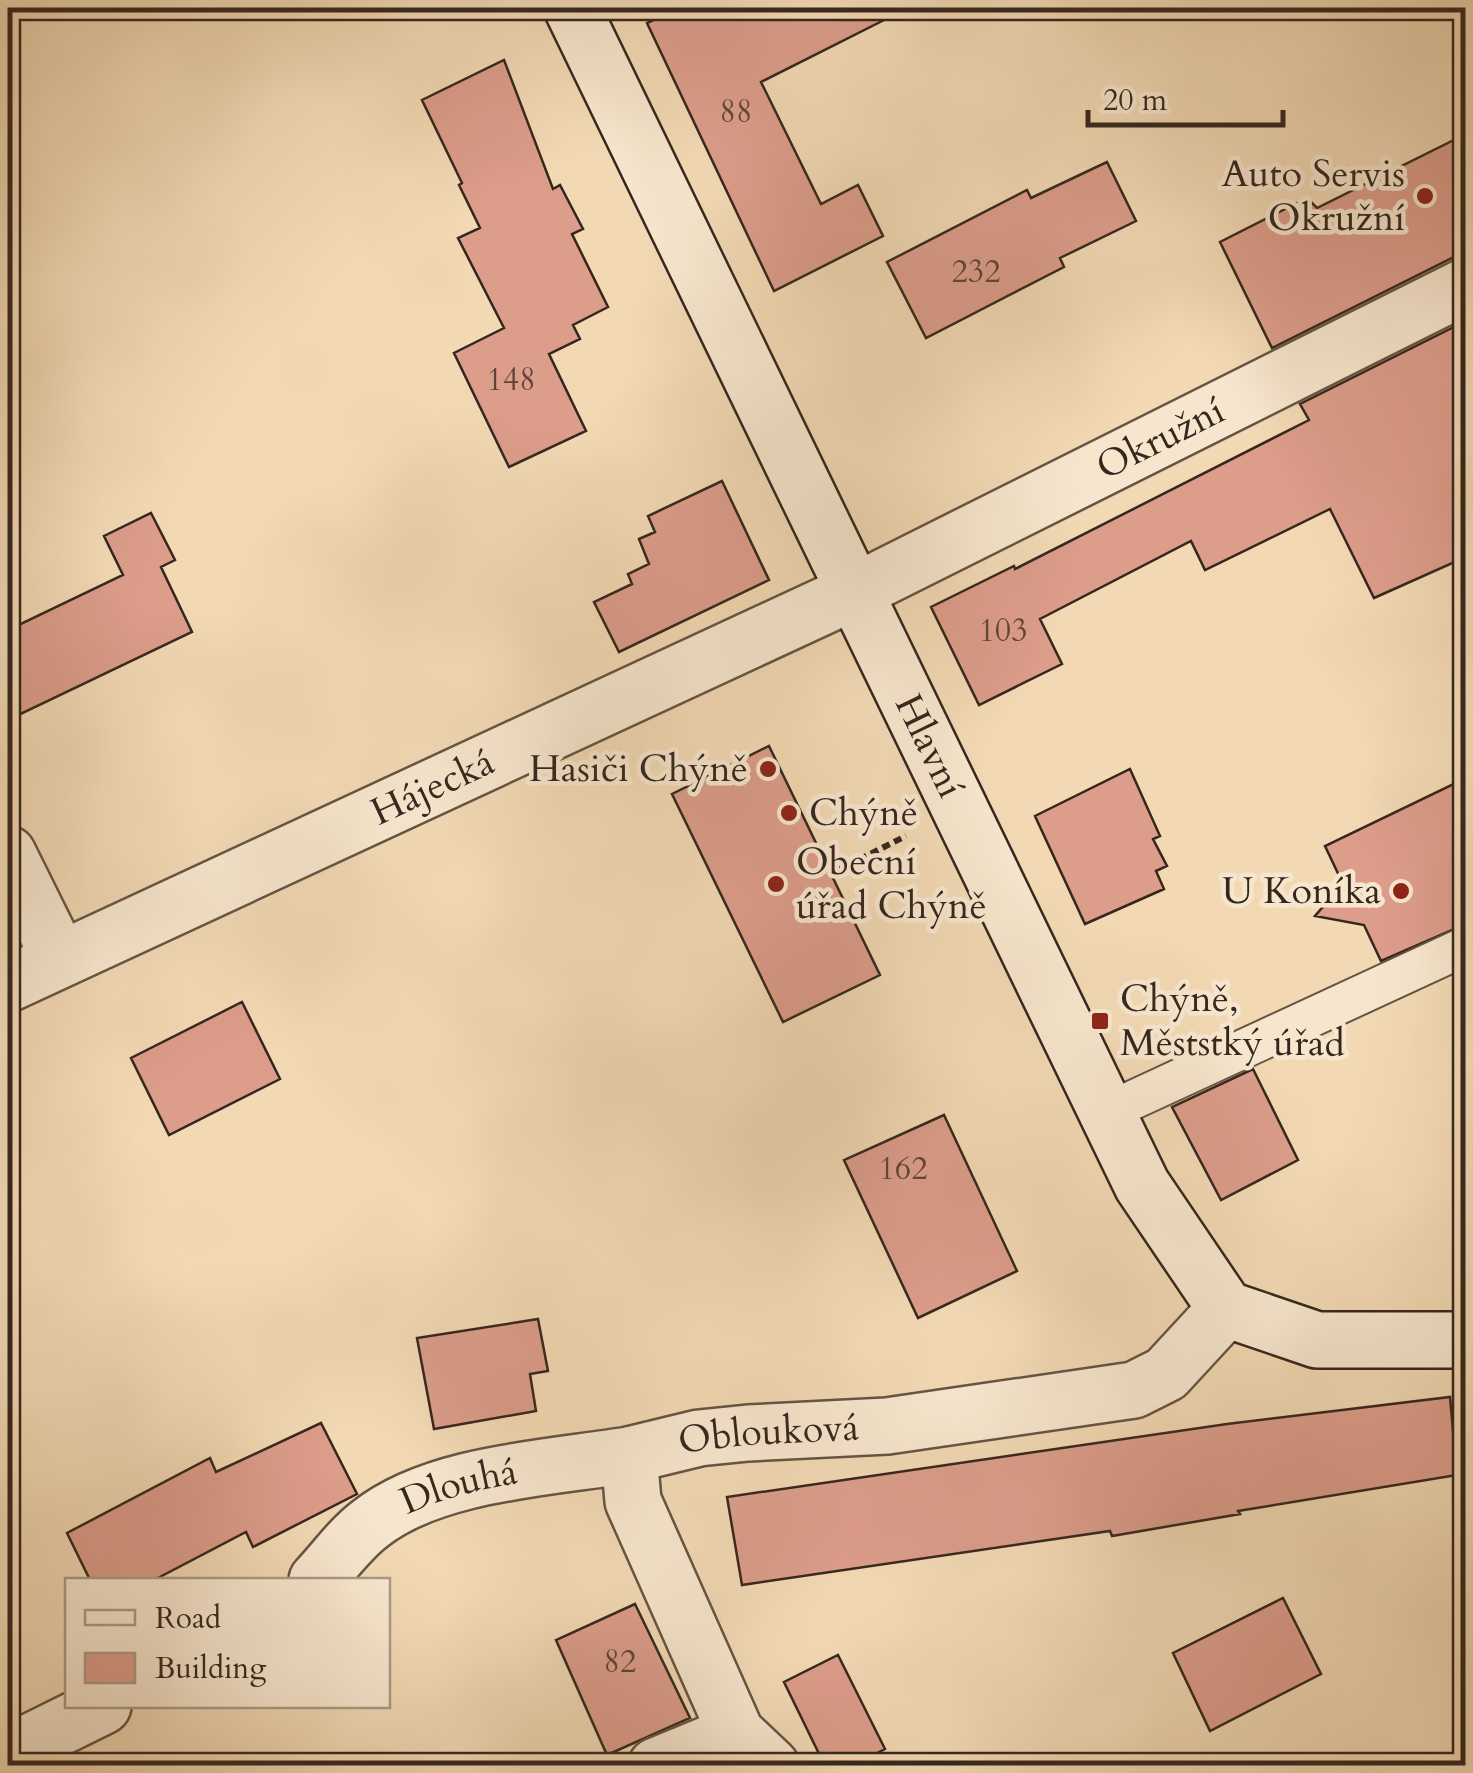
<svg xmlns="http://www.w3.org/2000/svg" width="1473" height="1773" viewBox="0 0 1473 1773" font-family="Cardo,serif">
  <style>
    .building { fill: #dc9d8b; stroke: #36271e; stroke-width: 2.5 }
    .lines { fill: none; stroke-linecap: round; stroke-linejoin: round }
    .lane-casing { stroke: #655444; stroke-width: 42 }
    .street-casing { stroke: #655444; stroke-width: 60 }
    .secondary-casing { stroke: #36271e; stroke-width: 60 }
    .path { stroke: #36271e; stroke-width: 6; stroke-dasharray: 8 5; stroke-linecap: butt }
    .lane { stroke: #f7e6ce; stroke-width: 38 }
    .street { stroke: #f7e6ce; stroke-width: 55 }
    .secondary { stroke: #f7e6ce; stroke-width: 55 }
    .poi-dot { fill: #8f2418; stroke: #f7e6ce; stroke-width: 4 }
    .labels { text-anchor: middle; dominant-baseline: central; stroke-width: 9; stroke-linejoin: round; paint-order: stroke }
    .number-label { font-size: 32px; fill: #604439 }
    .poi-label { font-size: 38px; fill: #36271e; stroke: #f7e6ce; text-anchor: end }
    .street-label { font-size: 38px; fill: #36271e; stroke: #f7e6ce }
  </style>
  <rect width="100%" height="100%" fill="#f2d9b4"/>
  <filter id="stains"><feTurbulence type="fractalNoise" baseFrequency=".002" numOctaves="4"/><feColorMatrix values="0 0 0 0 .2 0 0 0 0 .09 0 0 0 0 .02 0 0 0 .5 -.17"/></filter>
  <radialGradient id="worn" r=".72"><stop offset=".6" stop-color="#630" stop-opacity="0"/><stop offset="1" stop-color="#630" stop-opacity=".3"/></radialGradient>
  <path class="building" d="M679 8H908L761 82 821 204 858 185 883 236 774 291 647 23Z
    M504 60 553 189 560 185 583 229 572 234 608 307 573 325 580 339 549 354 586 431 509 467 454 353 504 328 458 238 480 228 459 185 462 183 422 100Z
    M1466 134V255L1452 258 1272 348 1220 242 1307 198 1317 208Z
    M1107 162 1136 221 1060 258 1064 267 926 338 887 262 1027 190 1031 198Z
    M1466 321V557L1374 598 1330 509 1205 570 1191 541 1040 619 1062 664 979 705 931 607 1014 566 1015 569 1309 420 1300 404Z
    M722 481 769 580 619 652 594 602 632 584 628 574 649 564 639 539 655 532 648 516Z
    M151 513 175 560 161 567 192 632 8 720V630L123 575 104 536Z
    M769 746 880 975 783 1022 672 794Z
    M1130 769 1160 836 1153 839 1167 866 1156 871 1164 889 1085 924 1035 816Z
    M1466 778V924L1381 961 1364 925 1315 916 1343 884 1325 846Z
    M242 1002 280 1079 169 1135 131 1058Z
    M1253 1069 1298 1160 1221 1200 1172 1107Z
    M944 1115 1017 1271 918 1318 844 1160Z
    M538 1319 548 1371 530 1374 536 1411 434 1429 417 1338Z
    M1450 1397 1457 1475 1238 1511 1240 1514 1112 1536 1110 1531 742 1585 727 1497 1227 1424Z
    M321 1423 357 1494 253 1547 246 1532 154 1580H90L67 1533 210 1458 216 1472Z
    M1283 1598 1321 1674 1210 1731 1173 1653Z
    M635 1604 690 1718 607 1755 556 1640Z
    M838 1655 885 1749 852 1766H825L784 1682Z"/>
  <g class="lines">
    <g class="lane-casing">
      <path id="lane" d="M1107 1112 1466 946"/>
    </g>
    <g class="street-casing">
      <g id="street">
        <path d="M8 854 60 959"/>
        <path id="s1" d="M8 984 856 591 1466 286"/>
        <path id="s2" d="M317 1580C334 1562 350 1539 370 1524 434 1473 549 1468 629 1455"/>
        <path d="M8 1753 103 1706"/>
        <path d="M656 1766 736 1733"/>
        <path id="s3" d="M771 1766 736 1733 633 1501 629 1455 699 1438 748 1433 887 1426 1134 1390 1166 1374 1226 1309"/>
      </g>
    </g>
    <g class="secondary-casing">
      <g id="secondary">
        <path id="s4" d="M572 8 1142 1185 1226 1309 1317 1340H1466"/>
      </g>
    </g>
    <path class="path" d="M836 871 906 836"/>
    <use href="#lane" class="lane"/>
    <use href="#street" class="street"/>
    <use href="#secondary" class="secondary"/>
  </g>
  <g class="poi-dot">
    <circle cx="1425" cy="196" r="10"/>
    <circle cx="768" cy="769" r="10"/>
    <circle cx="789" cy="813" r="10"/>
    <circle cx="776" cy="884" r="10"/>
    <circle cx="1401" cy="891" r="10"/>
    <rect x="1090" y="1011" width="20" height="20" rx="5"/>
  </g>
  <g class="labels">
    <g class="number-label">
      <text x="736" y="112">88</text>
      <text x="976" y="272">232</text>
      <text x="511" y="380">148</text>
      <text x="1003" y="631">103</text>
      <text x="903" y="1169">162</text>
      <text x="620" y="1662">82</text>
    </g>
    <g class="poi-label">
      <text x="1405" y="174">Auto Servis<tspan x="1405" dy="44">Okružní</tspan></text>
      <text x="748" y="769">Hasiči Chýně</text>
      <text x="809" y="813" text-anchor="start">Chýně</text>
      <text x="796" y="862" text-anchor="start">Obecní<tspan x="796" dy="44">úřad Chýně</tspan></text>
      <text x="1381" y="891">U Koníka</text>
      <text x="1120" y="999" text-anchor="start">Chýně,<tspan x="1120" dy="44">Měststký úřad</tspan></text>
    </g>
    <g class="street-label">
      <text stroke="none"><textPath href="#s1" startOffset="1275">Okružní</textPath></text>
      <text stroke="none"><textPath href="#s4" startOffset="820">Hlavní</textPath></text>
      <text stroke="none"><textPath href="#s1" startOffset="468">Hájecká</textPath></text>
      <text stroke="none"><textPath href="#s3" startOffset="490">Oblouková</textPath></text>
      <text stroke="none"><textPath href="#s2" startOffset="175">Dlouhá</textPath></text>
    </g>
  </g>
  <rect width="1473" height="1773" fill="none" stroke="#f2d9b4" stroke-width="40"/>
  <rect x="10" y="10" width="1453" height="1753" fill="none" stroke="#36271e" stroke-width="5"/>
  <rect x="20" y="20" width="1433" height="1733" fill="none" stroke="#36271e" stroke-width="2.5"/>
  <rect x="65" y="1578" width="325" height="130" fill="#f7e6ce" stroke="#aa9a88" stroke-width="2.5"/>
  <rect x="85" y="1610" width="50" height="15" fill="#f7e6ce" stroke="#aa9a88" stroke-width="2.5"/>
  <text x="155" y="1628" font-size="30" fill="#36271e">Road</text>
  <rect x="85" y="1653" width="50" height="30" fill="#dc9d8b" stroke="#aa9a88" stroke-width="2.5"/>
  <text x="155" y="1678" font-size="30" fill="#36271e">Building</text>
  <path d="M1088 110v15h195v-15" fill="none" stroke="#36271e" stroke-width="5"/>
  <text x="1103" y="110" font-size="30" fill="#36271e" stroke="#f7e6ce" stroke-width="8" paint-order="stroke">20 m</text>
  <rect width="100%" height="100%" filter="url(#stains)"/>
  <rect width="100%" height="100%" fill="url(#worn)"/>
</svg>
